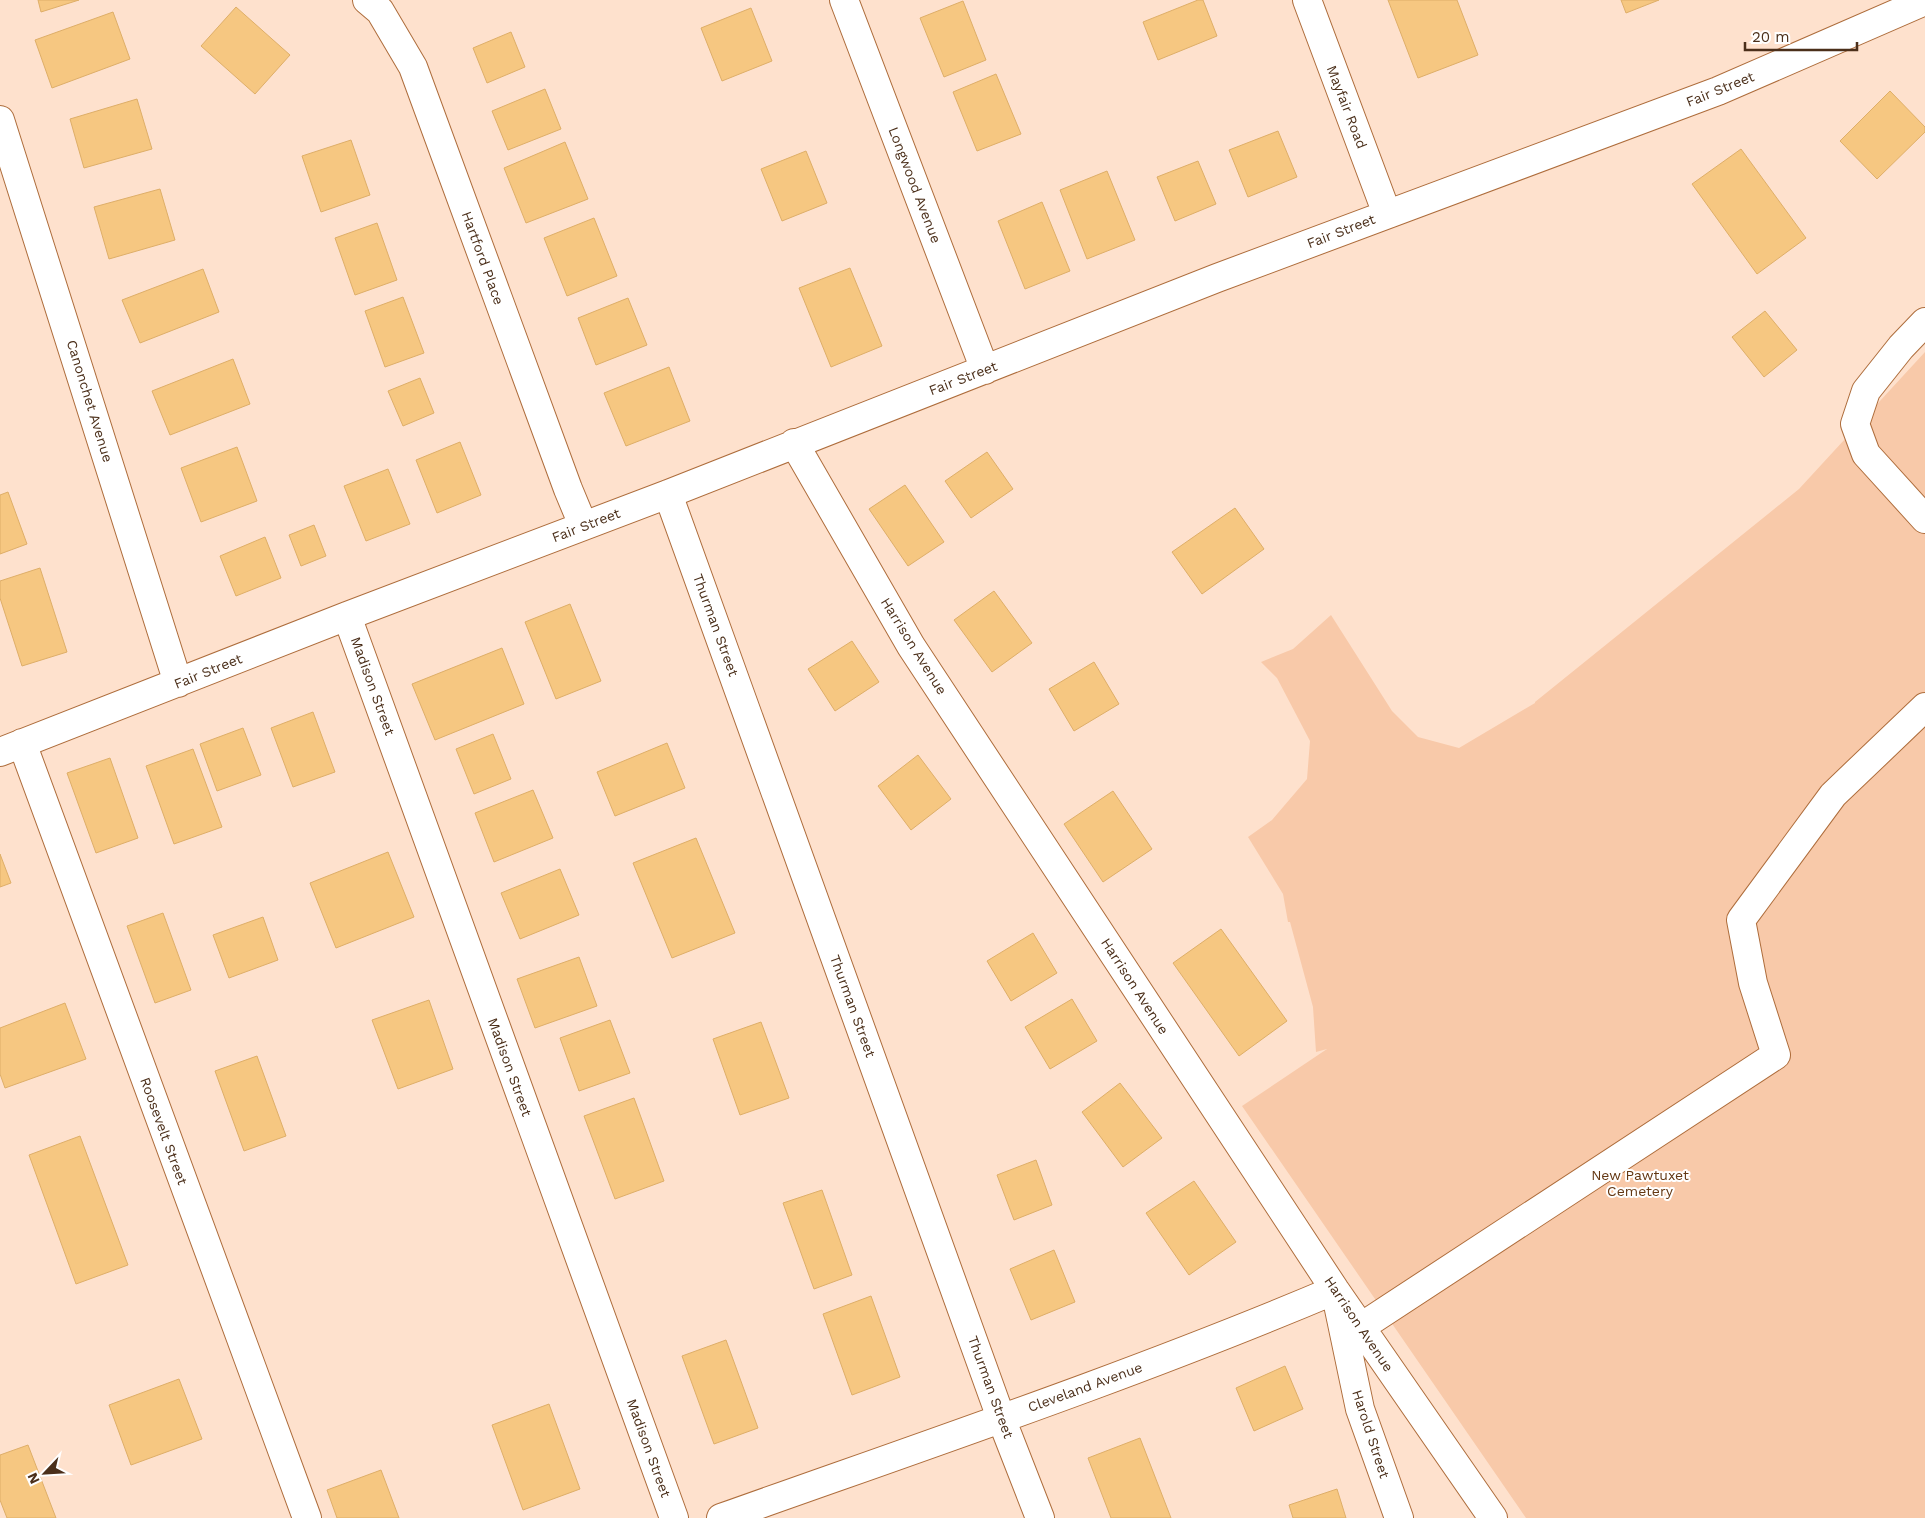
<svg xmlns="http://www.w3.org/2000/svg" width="1925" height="1518" viewBox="0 0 1925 1518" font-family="'Work Sans',sans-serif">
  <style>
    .green { fill: #f8c9a9 }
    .building { fill: #f6c781; stroke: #deae68 }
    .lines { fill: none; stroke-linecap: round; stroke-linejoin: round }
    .minor-casing { stroke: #ae6d3c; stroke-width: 30 }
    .minor { stroke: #fff; stroke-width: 28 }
    .labels { text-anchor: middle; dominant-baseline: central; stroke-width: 4; stroke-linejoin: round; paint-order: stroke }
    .street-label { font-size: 14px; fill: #4b2f1a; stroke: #fff }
    .park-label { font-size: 14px; fill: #633712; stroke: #fff }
  </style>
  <rect width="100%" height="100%" fill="#fee1cd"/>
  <path class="green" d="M1925 352V1518H1526L1242 1106 1327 1049 1316 1052 1313 1007 1290 922H1288L1283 894 1248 837 1272 820 1307 779 1310 741 1277 678 1261 662 1293 649 1331 615 1392 711 1418 737 1459 748 1535 703V702L1799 489Z"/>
  <path class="building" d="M38 0H79L41 12Z
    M1198 0H1203L1217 36 1158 60 1143 22Z
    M1388 0H1457L1478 55 1418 78Z
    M1621 0H1659L1626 13Z
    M963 1 986 60 944 77 920 18Z
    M236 7 290 55 255 94 201 46Z
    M751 8 772 61 722 81 701 28Z
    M113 12 130 59 52 88 35 40Z
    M511 32 525 67 487 83 473 48Z
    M996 74 1021 134 977 151 953 92Z
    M545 89 561 129 508 150 492 111Z
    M1890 91 1925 127V132L1877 179 1840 141Z
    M137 99 152 149 84 168 70 119Z
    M1278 131 1297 177 1248 197 1229 150Z
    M351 140 370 195 321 212 302 156Z
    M565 142 588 199 526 223 504 168Z
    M1741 149 1806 238 1757 274 1692 184Z
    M806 151 827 203 782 221 761 169Z
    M1198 161 1216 204 1175 221 1157 177Z
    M1107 171 1135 240 1087 259 1060 190Z
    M160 189 175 240 109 259 94 207Z
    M1042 202 1070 271 1025 289 998 221Z
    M594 218 617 276 567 296 544 238Z
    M377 223 397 280 355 295 335 238Z
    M850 268 882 346 831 367 799 288Z
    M203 269 219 312 140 343 122 300Z
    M403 297 424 353 385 367 365 311Z
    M628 298 647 345 596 365 578 318Z
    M1765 311 1797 350 1764 377 1732 337Z
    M233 359 250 404 170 435 152 391Z
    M669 367 690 421 626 446 604 393Z
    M420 378 434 413 403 426 388 391Z
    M460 442 481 495 437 513 416 460Z
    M237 447 257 501 201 522 181 468Z
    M987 452 1013 489 971 518 945 481Z
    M388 469 410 524 366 541 344 486Z
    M905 485 944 542 908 566 869 509Z
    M8 492 27 544 0 554V495Z
    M1235 508 1264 549 1202 594 1172 552Z
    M314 525 326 556 301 566 289 535Z
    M265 537 281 578 236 596 220 556Z
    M40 568 67 652 22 666 0 598V581Z
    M994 591 1032 643 992 672 954 620Z
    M570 604 601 681 556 699 525 622Z
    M852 641 879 682 835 711 808 669Z
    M502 648 524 704 435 740 412 684Z
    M1094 662 1119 704 1074 731 1049 689Z
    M313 712 335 772 293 787 271 728Z
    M243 728 261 775 217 791 200 744Z
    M493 734 511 779 474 794 456 749Z
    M667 743 685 788 615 816 597 772Z
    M193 749 222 827 174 844 146 766Z
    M918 755 951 799 911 830 878 786Z
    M110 758 138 838 96 853 67 773Z
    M533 790 553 838 494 862 475 813Z
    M1113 791 1152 849 1103 882 1064 824Z
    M696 838 735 933 672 958 633 863Z
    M388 852 414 917 336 948 310 883Z
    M0 854 11 883 0 887Z
    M560 869 579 915 520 939 501 893Z
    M163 913 191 990 155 1003 127 926Z
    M263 917 278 960 229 978 213 935Z
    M1221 929 1287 1021 1239 1056 1173 963Z
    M1033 933 1057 973 1011 1001 987 961Z
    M579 957 597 1006 535 1028 517 979Z
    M1072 999 1097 1041 1050 1069 1025 1027Z
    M429 1000 453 1069 398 1089 372 1020Z
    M65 1003 86 1059 5 1088 0 1074V1028Z
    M610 1020 630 1073 579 1091 560 1038Z
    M761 1022 789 1098 740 1115 713 1039Z
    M257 1056 286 1136 244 1151 215 1071Z
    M1120 1083 1162 1138 1123 1167 1082 1112Z
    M634 1098 664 1181 615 1199 584 1116Z
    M80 1136 128 1265 76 1284 29 1155Z
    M1036 1160 1052 1205 1014 1220 997 1175Z
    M1194 1181 1236 1242 1189 1275 1146 1213Z
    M822 1190 852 1275 814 1289 783 1203Z
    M1054 1250 1075 1302 1031 1320 1010 1269Z
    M871 1296 900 1377 852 1395 823 1314Z
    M726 1340 758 1428 714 1444 682 1356Z
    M1285 1366 1303 1409 1254 1431 1236 1388Z
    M179 1379 202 1439 131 1465 109 1405Z
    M549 1404 580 1489 523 1510 492 1425Z
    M1140 1438 1171 1518H1111L1088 1458Z
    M28 1445 56 1518H7L0 1500V1455Z
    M381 1470 399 1518H337L327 1490Z
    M1337 1489 1346 1518H1293L1289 1505Z"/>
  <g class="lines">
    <g class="minor-casing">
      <path id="minor" d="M367 0 380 11 413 67 568 489 583 525
        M844 0 985 370
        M1307 0 1387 214
        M0 120 178 683
        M1925 322 1901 347 1866 391 1855 424 1866 454 1925 519
        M794 443 911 646 1335 1290 1493 1518
        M668 494 1001 1418 1040 1518
        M347 616 674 1518
        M22 743 307 1518
        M0 752 347 616 668 494 1217 278 1718 91 1925 1
        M1361 1327 1776 1055 1753 983 1741 920 1833 795 1925 707
        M721 1518C926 1445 1134 1375 1335 1290L1360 1409 1399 1518"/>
    </g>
    <use href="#minor" class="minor"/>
  </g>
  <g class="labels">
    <g class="street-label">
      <text transform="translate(1720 89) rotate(-22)">Fair Street</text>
      <text transform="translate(1347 107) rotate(69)">Mayfair Road</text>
      <text transform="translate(915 185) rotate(69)">Longwood Avenue</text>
      <text transform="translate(1341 231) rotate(-21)">Fair Street</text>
      <text transform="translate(483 258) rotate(70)">Hartford Place</text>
      <text transform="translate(963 378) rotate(-21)">Fair Street</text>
      <text transform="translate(90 401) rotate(73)">Canonchet Avenue</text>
      <text transform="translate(586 525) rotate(-21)">Fair Street</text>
      <text transform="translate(716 625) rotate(70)">Thurman Street</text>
      <text transform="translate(914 646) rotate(58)">Harrison Avenue</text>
      <text transform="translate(208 671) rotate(-22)">Fair Street</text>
      <text transform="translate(373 686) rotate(70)">Madison Street</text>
      <text transform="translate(1135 986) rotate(57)">Harrison Avenue</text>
      <text transform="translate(853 1006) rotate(70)">Thurman Street</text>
      <text transform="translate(510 1067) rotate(70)">Madison Street</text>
      <text transform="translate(164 1131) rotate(70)">Roosevelt Street</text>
      <text transform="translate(1359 1324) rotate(56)">Harrison Avenue</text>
      <text transform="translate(991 1387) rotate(70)">Thurman Street</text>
      <text transform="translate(1085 1387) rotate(-20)">Cleveland Avenue</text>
      <text transform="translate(1371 1434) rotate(72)">Harold Street</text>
      <text transform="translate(649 1448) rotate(70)">Madison Street</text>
    </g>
    <g class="park-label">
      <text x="1640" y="1175">New Pawtuxet<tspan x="1640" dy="16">Cemetery</tspan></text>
    </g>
  </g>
  <g transform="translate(45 1473) rotate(245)" stroke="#ffffff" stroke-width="4" paint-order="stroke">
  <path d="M0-4L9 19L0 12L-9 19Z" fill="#4b2f1a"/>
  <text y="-8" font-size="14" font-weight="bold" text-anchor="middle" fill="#4b2f1a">N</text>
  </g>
  <path d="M1745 42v8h112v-8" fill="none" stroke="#4b2f1a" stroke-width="2.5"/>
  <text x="1752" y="42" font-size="15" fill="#4b2f1a" stroke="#ffffff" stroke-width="4" paint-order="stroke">20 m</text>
</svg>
